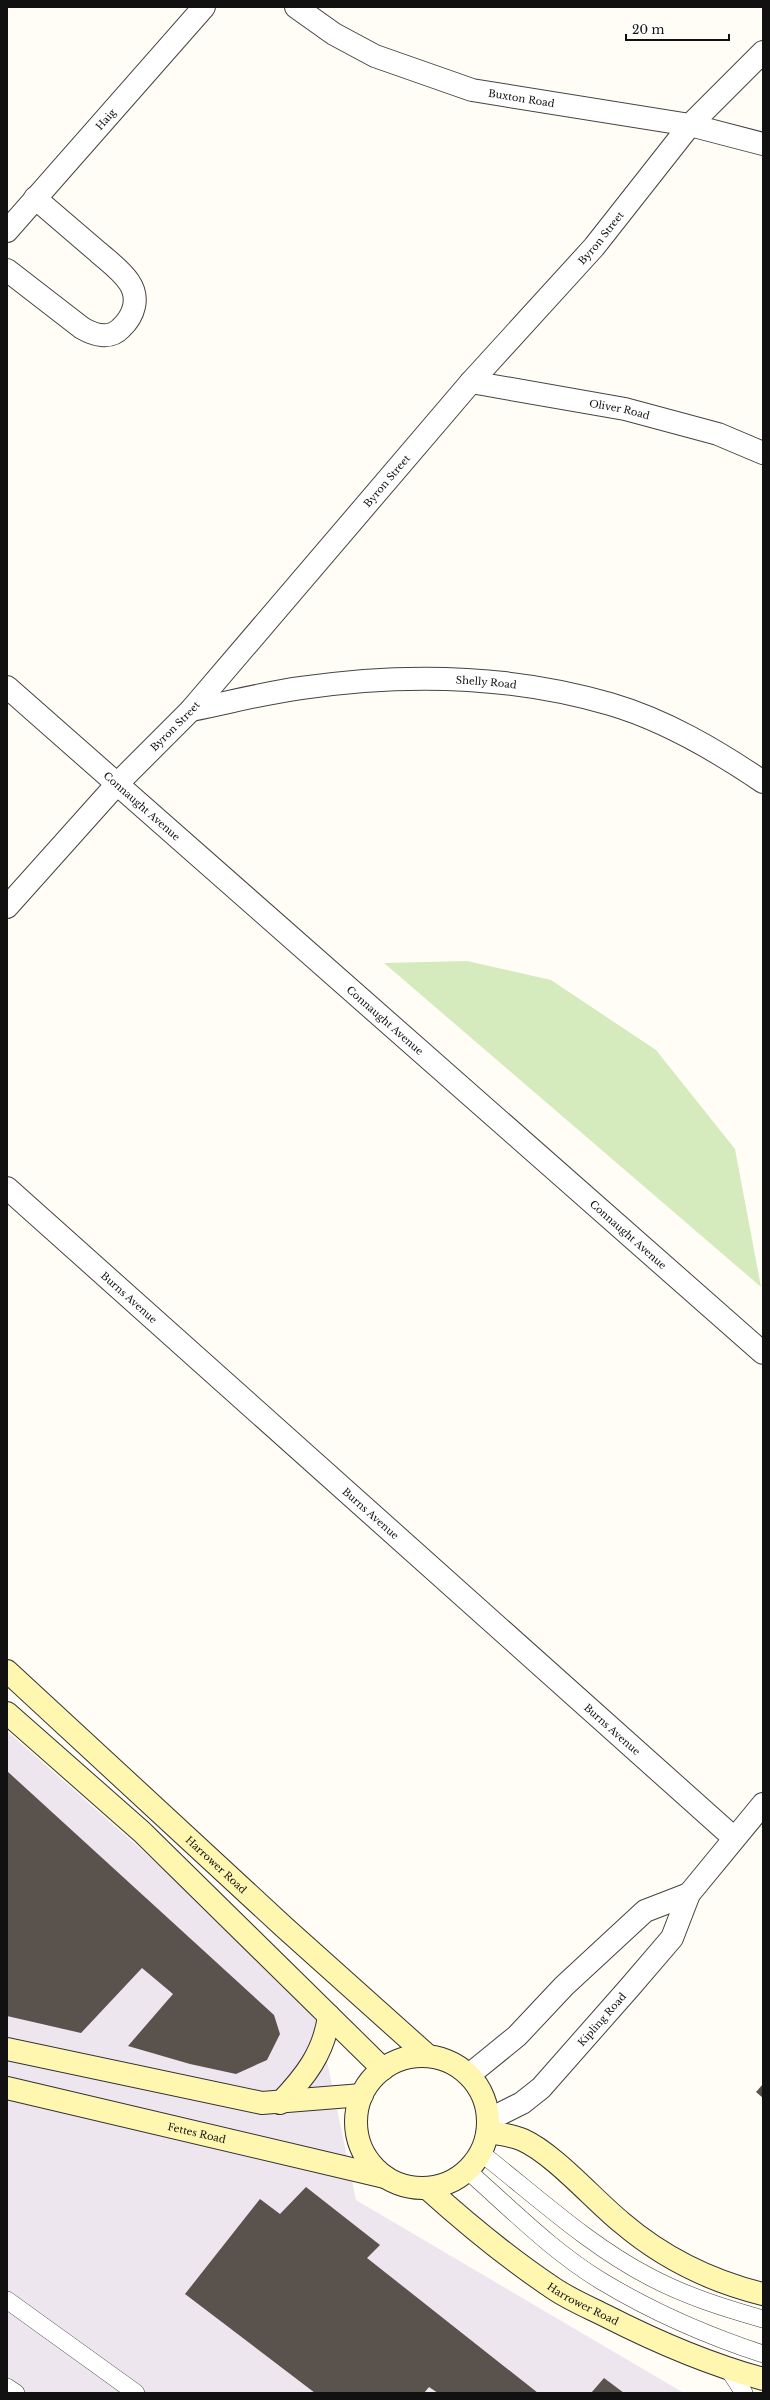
<svg xmlns="http://www.w3.org/2000/svg" width="770" height="2400" viewBox="0 0 770 2400" font-family="'Libre Baskerville',serif">
  <style>
    .industrial { fill: #eee6ef }
    .green { fill: #d5ebbd }
    .building { fill: #5a524d }
    .lines { fill: none; stroke-linecap: round; stroke-linejoin: round }
    .lane-casing { stroke: #444; stroke-width: 18 }
    .street-casing { stroke: #444; stroke-width: 24 }
    .secondary-casing { stroke: #333; stroke-width: 24 }
    .lane { stroke: #fff; stroke-width: 17 }
    .street { stroke: #fff; stroke-width: 22 }
    .secondary { stroke: #fff6b0; stroke-width: 22 }
    .labels { text-anchor: middle; dominant-baseline: central; stroke-width: 4; stroke-linejoin: round; paint-order: stroke }
    .street-label { font-size: 10px; fill: #111; stroke: #fff }
  </style>
  <rect width="100%" height="100%" fill="#fffdf5"/>
  <path class="industrial" d="M7 1731 315 2003 356 2200 684 2393H7Z"/>
  <path class="green" d="M467 961 551 980 656 1050 735 1149 761 1287 384 963Z"/>
  <path class="building" d="M7 1771 274 2015 280 2034 267 2060 236 2074 190 2064 128 2046 173 1994 142 1968 81 2033 7 2016Z
    M763 2084V2098L756 2092Z
    M306 2187 380 2245 367 2258 538 2393H438L429 2387 424 2393H315L185 2294 260 2199 280 2214Z
    M604 2378 624 2393H591Z"/>
  <g class="lines">
    <g class="lane-casing">
      <path id="lane" d="M481 2153C535 2195 588 2245 650 2277 686 2296 724 2308 763 2319
        M468 2171C511 2209 553 2252 603 2282 653 2312 708 2336 763 2354
        M7 2300 136 2393
        M729 2370 744 2393
        M7 2387 16 2393"/>
    </g>
    <g class="street-casing">
      <g id="street">
        <path id="s1" d="M296 7 334 34 375 56 472 90 690 125 763 144"/>
        <path id="s2" d="M7 231 204 7"/>
        <path d="M7 270 82 328C94 335 110 340 121 328 134 316 140 298 129 282 121 270 108 261 98 252 77 234 56 216 35 198"/>
        <path id="s3" d="M471 382 625 409 718 434 763 453"/>
        <path id="s4" d="M7 687 763 1353"/>
        <path id="s5" d="M191 710C227 703 264 693 301 688 403 673 510 675 610 704 665 720 716 750 763 782"/>
        <path id="s6" d="M7 907 117 784 191 710 471 382 594 247 690 125 763 52"/>
        <path id="s7" d="M7 1188 734 1838"/>
        <path d="M469 2075 517 2036 564 1986 645 1911 689 1894"/>
        <path id="s8" d="M488 2120 522 2103 541 2088 630 1987 672 1938 689 1894 763 1804"/>
      </g>
    </g>
    <g class="secondary-casing">
      <g id="secondary">
        <path id="s9" d="M7 1671 284 1927 428 2056"/>
        <path d="M7 1713 142 1832 383 2069"/>
        <path d="M7 2049 262 2103 362 2095"/>
        <circle cx="422" cy="2122" r="66"/>
        <path id="s10" d="M7 2088 385 2177"/>
        <path d="M280 2103C305 2077 324 2053 329 2016"/>
        <path d="M488 2132C500 2134 512 2135 523 2140 554 2154 594 2200 621 2222 663 2258 710 2281 763 2294"/>
        <path id="s11" d="M427 2188C467 2224 508 2258 553 2288 569 2299 588 2307 606 2316 657 2342 708 2364 763 2379"/>
      </g>
    </g>
    <use href="#lane" class="lane"/>
    <use href="#street" class="street"/>
    <use href="#secondary" class="secondary"/>
  </g>
  <g class="labels">
    <g class="street-label">
      <text stroke="none"><textPath href="#s1" startOffset="246">Buxton Road</textPath></text>
      <text stroke="none"><textPath href="#s2" startOffset="149">Haig</textPath></text>
      <text stroke="none"><textPath href="#s6" startOffset="895">Byron Street</textPath></text>
      <text stroke="none"><textPath href="#s3" startOffset="151">Oliver Road</textPath></text>
      <text stroke="none"><textPath href="#s6" startOffset="571">Byron Street</textPath></text>
      <text stroke="none"><textPath href="#s5" startOffset="298">Shelly Road</textPath></text>
      <text stroke="none"><textPath href="#s6" startOffset="247">Byron Street</textPath></text>
      <text stroke="none"><textPath href="#s4" startOffset="180">Connaught Avenue</textPath></text>
      <text stroke="none"><textPath href="#s4" startOffset="504">Connaught Avenue</textPath></text>
      <text stroke="none"><textPath href="#s4" startOffset="828">Connaught Avenue</textPath></text>
      <text stroke="none"><textPath href="#s7" startOffset="164">Burns Avenue</textPath></text>
      <text stroke="none"><textPath href="#s7" startOffset="488">Burns Avenue</textPath></text>
      <text stroke="none"><textPath href="#s7" startOffset="812">Burns Avenue</textPath></text>
      <text stroke="none"><textPath href="#s9" startOffset="285">Harrower Road</textPath></text>
      <text stroke="none"><textPath href="#s8" startOffset="154">Kipling Road</textPath></text>
      <text stroke="none"><textPath href="#s10" startOffset="195">Fettes Road</textPath></text>
      <text stroke="none"><textPath href="#s11" startOffset="195">Harrower Road</textPath></text>
    </g>
  </g>
  <rect width="770" height="2400" fill="none" stroke="#111111" stroke-width="16"/>
  <path d="M626 34v6h103v-6" fill="none" stroke="#111111" stroke-width="2"/>
  <text x="632" y="34" font-size="12" fill="#111111" stroke="#ffffff" stroke-width="3" paint-order="stroke">20 m</text>
</svg>
